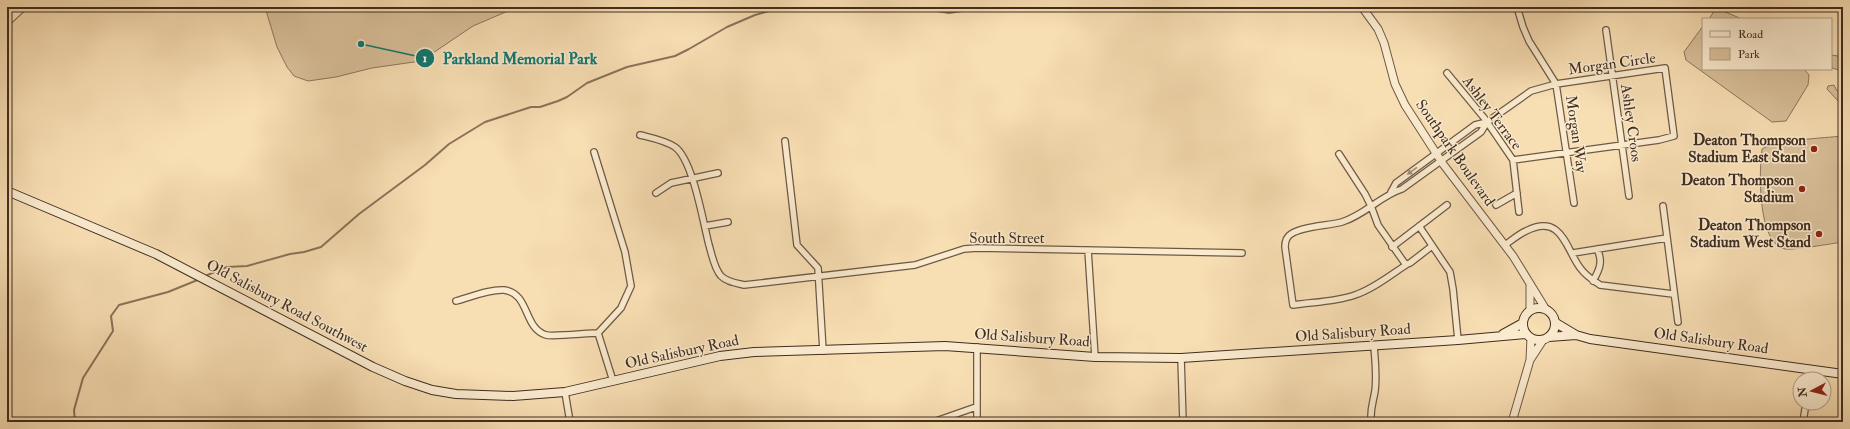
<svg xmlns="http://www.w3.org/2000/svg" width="1850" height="429" viewBox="0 0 1850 429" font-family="'IM FELL Double Pica',serif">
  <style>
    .green { fill: #d9c09a; stroke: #8c765d }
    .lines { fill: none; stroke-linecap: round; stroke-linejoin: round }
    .stream { stroke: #89735a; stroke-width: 2 }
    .minor-casing { stroke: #6e5945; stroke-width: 8 }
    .tertiary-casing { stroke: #6e5945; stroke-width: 9 }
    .secondary-casing { stroke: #402d20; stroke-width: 10 }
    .minor { stroke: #faeace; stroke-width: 5.5 }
    .tertiary { stroke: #faeace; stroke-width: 7 }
    .secondary { stroke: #faeace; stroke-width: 8 }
    .oneway { fill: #9d8c77 }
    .poi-dot { fill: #8f2418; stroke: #faeace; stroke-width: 1.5 }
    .labels { text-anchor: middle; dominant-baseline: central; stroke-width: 3; stroke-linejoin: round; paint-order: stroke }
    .street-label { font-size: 15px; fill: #402d20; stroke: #faeace }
    .poi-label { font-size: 15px; font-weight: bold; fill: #402d20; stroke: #faeace; text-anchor: end }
    .leader { fill: none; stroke: #0f766e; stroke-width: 1.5 }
    .callout-dot { fill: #0f766e; stroke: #faeace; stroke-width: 1.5 }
    .mark-label { font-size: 12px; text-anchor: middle; font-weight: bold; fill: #fff }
    .callout-label { font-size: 16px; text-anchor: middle; font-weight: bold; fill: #0f766e; stroke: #faeace; stroke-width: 3; stroke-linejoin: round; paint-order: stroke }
  </style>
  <rect width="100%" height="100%" fill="#f8deb3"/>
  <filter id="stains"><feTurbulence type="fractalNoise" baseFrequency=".005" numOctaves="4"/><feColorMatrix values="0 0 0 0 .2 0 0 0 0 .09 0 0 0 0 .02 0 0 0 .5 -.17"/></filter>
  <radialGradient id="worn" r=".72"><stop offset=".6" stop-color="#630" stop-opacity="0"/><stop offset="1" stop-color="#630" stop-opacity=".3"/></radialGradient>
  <path class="green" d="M265 7H510L508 11 473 26 421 61 372 68 336 77 308 81 294 76 287 67 277 47Z
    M1716 8 1742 19H1709Z
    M1703 26V69H1804L1809 75 1808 85 1786 121 1772 122 1686 60 1684 52Z
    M1831 55 1838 56 1841 68 1839 70 1832 68Z
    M1834 85 1837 91H1843V102H1839L1827 89 1828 86Z
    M1843 136V242C1829 244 1796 250 1785 249 1757 244 1759 170 1762 149 1776 140 1824 138 1843 136Z"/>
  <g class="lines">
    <path class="stream" d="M913 7 949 13 988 7
      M205 276 227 267 247 266 290 254 304 252 321 247 359 214 425 165 449 144 485 122 531 107H540L558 101 567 97 587 83 627 67 675 56 689 49 727 27 755 15 783 7
      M75 422 74 410 83 378 113 331 111 316 119 305 168 292 200 279"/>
    <g class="minor-casing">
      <path id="minor" d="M1517 7 1523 27 1529 41 1556 84 1574 203
        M1606 30 1629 196
        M1447 73 1485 119 1513 160 1519 212
        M640 135C652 138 664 140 675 147 693 160 703 222 709 245 712 255 714 268 721 276 727 282 736 283 744 285L915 265 964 249 977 248 1242 253
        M785 141 797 245 818 268 823 351
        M594 152 625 252 631 286 621 308 598 333 613 381
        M1339 154 1365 194 1371 206 1378 225 1406 265C1389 276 1373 289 1355 295 1335 302 1313 302 1293 305L1285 247C1285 242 1286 237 1291 234 1303 226 1328 226 1342 222 1365 215 1380 196 1402 189L1481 132 1487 122
        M1391 192 1396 183 1475 125 1487 122 1531 91 1556 84 1665 68 1674 136 1659 140 1513 160
        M656 193 671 183 718 173
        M1496 205 1517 193
        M1663 206 1678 322
        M705 226 728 222
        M1419 226 1450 272 1453 289 1458 340
        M1505 245C1512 240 1519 234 1526 231 1563 212 1566 251 1581 269 1586 276 1593 280 1600 285L1673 294
        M1392 247 1447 205
        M1088 250 1095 357
        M1573 253 1667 238
        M1405 265 1410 263 1432 246
        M1593 281C1600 269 1603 261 1597 249
        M456 301C471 297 489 289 504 290 530 293 523 328 546 335 553 337 588 333 598 333
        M1181 358 1183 422
        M1810 379 1811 369
        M565 392 570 422
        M933 422 976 407
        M977 422V347
        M1371 422C1370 409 1373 403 1375 391 1377 376 1375 360 1374 346
        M1803 422 1806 403"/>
    </g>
    <g class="tertiary-casing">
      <path id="tertiary" d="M1362 7 1378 29 1384 43 1395 84 1405 105 1443 164 1513 256 1545 308
        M7 22 23 7
        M1530 286V310
        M1530 360 1531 338
        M1512 422 1530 360 1543 340"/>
    </g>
    <g class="secondary-casing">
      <path id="secondary" d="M7 191 156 254 373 367 405 381 432 390 456 394 513 396 565 392 720 356 754 352 945 346 1095 357 1181 358 1458 340 1526 334
        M1523 324a16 16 0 1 1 32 0a16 16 0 1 1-32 0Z
        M1556 323 1576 335 1590 339 1843 374
        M1503 334 1523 323
        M1549 337 1576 335"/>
    </g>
    <use href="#minor" class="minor"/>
    <use href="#tertiary" class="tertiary"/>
    <use href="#secondary" class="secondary"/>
  </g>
  <defs><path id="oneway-solid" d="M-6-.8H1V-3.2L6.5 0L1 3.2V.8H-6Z"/></defs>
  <use class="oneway" href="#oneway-solid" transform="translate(1412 171) rotate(144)"/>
  <g class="poi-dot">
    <circle cx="1814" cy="149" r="4"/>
    <circle cx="1802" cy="189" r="4"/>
    <circle cx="1819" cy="234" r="4"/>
  </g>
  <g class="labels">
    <g class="street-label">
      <text transform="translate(1612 64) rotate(-8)">Morgan Circle</text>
      <text transform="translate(1492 113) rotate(53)">Ashley Terrace</text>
      <text transform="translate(1631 123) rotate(82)">Ashley Croos</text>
      <text transform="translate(1576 134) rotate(82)">Morgan Way</text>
      <text transform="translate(1455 153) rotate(55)">Southpark Boulevard</text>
      <text x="1007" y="238">South Street</text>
      <text transform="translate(287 306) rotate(28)">Old Salisbury Road Southwest</text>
      <text transform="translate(1353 333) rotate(-4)">Old Salisbury Road</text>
      <text transform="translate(1032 338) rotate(4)">Old Salisbury Road</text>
      <text transform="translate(1711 341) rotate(8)">Old Salisbury Road</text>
      <text transform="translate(682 352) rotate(-12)">Old Salisbury Road</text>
    </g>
    <g class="poi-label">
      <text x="1806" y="140">Deaton Thompson<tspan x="1806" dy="17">Stadium East Stand</tspan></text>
      <text x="1794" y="180">Deaton Thompson<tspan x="1794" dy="17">Stadium</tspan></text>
      <text x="1811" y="225">Deaton Thompson<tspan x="1811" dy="17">Stadium West Stand</tspan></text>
    </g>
  </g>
  <path class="leader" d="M361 44L425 58"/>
  <g class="callout-dot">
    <circle cx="361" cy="44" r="4"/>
    <circle cx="425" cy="58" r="10"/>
  </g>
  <g class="mark-label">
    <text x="425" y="62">1</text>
  </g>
  <g class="callout-label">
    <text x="520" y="64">Parkland Memorial Park</text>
  </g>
  <rect width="1850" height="429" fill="none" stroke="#f8deb3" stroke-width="24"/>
  <rect x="8" y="8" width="1834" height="413" fill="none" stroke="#402d20" stroke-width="2"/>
  <rect x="12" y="12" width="1826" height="405" fill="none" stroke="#402d20"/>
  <rect x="1702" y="18" width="130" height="52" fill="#faeace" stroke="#b09e88"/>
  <rect x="1710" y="31" width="20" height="6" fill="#faeace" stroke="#b09e88"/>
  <text x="1738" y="38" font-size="12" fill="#402d20">Road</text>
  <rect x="1710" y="48" width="20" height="12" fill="#d9c09a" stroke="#b09e88"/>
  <text x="1738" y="58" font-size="12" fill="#402d20">Park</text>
  <g transform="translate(1812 391) rotate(263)"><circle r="19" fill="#faeace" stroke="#b09e88"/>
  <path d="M0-3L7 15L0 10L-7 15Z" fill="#8f2418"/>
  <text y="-6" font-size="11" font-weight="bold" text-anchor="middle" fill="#402d20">N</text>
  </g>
  <rect width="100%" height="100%" filter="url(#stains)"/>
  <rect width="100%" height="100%" fill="url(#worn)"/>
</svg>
